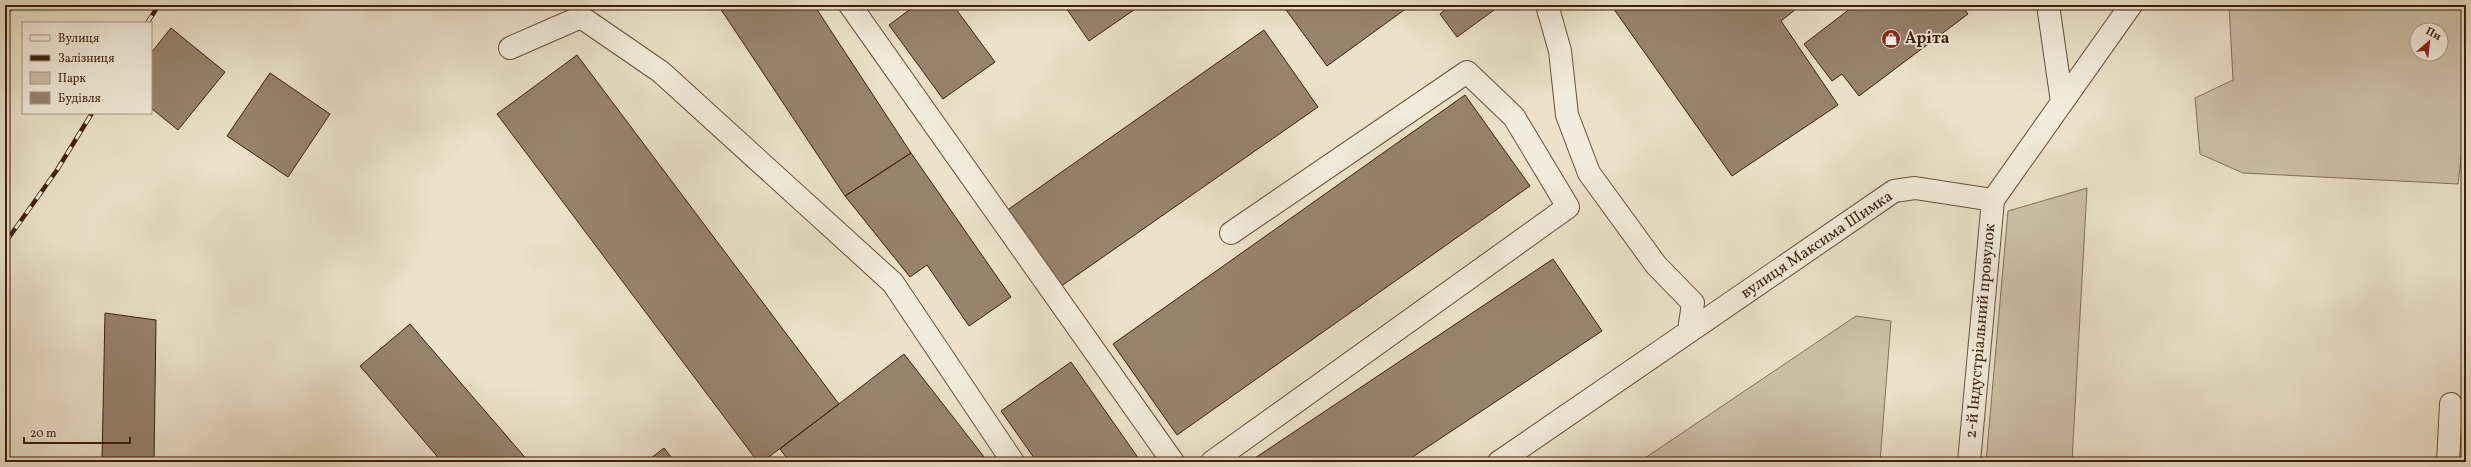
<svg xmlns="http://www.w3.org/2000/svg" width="2471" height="467" viewBox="0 0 2471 467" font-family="Vollkorn,serif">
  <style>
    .green { fill: #cdc1a8; stroke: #857058; fill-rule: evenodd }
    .building { fill: #97846c; stroke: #3d1f08 }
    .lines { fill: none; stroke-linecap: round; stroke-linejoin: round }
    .minor-casing { stroke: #685038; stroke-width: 24 }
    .minor { stroke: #f2ecdc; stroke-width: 22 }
    .rail-casing { stroke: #3d1f08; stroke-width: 4.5 }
    .rail { stroke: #f2ecdc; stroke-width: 3; stroke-dasharray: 9; stroke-linecap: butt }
    .labels { text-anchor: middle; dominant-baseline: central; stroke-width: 3.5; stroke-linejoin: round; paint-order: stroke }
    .poi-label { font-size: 16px; font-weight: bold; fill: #3d1f08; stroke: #f2ecdc; text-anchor: start }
    .street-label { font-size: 16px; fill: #3d1f08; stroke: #f2ecdc }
  </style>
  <rect width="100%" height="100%" fill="#ebe2c9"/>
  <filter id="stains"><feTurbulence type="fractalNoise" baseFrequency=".005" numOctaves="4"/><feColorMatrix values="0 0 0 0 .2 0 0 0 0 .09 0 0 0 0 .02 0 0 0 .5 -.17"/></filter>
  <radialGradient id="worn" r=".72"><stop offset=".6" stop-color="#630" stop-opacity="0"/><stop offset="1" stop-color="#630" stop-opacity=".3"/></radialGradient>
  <path class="green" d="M2229 5H2466V117L2458 184 2243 173 2200 154 2195 98 2233 80ZM2417 30H2441V54H2417Z
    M2087 188 2072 462H1986L2008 211Z
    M1856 316 1891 321 1880 462H1639Z"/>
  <path class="building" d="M718 5H814L911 153 845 196Z
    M916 5H953L995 62 943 99 889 25Z
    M1064 5H1141L1089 41Z
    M1287 5H1411L1327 66 1284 7Z
    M1451 5H1501L1457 37 1440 14Z
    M1611 5H1801L1781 21 1838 105 1732 176Z
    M1855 5H1962L1968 14 1859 96 1842 74 1832 81 1804 44Z
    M171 28 225 72 178 130 151 108V53Z
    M1264 30 1318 107 1060 287 1006 211Z
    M577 55 839 404 762 462H758L497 114Z
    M270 73 330 114 288 177 227 136Z
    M1465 95 1530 186 1177 435 1113 344Z
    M911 153 1011 297 969 326 927 265 910 277 845 196Z
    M1553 259 1602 331 1405 462H1249Z
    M105 313 156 320 154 462H102Z
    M410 324 529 462H442L360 366Z
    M904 354 988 462H790L780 449Z
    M1071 362 1141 462H1037L1001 411Z
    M664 448 675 462H646Z"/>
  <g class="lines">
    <g class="minor-casing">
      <path id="minor" d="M850 5 1173 462
        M1547 5 1560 51 1567 115 1589 173 1656 265 1693 303 1689 331
        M2048 5 2062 102
        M510 48 581 17 661 72 893 283 1013 462
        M1212 462 1568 207 1514 117 1467 72 1231 233
        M1499 462 1894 191 1915 188 1993 200 2131 5
        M1969 462 1993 200
        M2448 462 2451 404"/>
    </g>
    <use href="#minor" class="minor"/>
    <g class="rail-casing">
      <path id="rail" d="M5 13 15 5
        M147 23 159 5
        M5 243 57 170 92 113"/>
    </g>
    <use href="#rail" class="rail"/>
  </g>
  <defs>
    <g id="shop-disc" transform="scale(1)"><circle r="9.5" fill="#8f2418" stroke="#f2ecdc"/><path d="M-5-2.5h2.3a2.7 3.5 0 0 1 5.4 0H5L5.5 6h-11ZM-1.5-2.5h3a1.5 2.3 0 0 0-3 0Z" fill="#fff"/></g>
  </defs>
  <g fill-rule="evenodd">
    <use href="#shop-disc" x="1891" y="39"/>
  </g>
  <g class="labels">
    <g class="poi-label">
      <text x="1905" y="39">Аріта</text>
    </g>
    <g class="street-label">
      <text transform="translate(1817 245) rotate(-34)">вулиця Максима Шимка</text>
      <text transform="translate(1981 331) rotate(-85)">2-й Індустріальний провулок</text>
    </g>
  </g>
  <rect width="2471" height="467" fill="none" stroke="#ebe2c9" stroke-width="20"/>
  <rect x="6" y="6" width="2459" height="455" fill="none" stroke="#3d1f08" stroke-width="2"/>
  <rect x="10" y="10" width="2451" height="447" fill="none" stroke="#3d1f08"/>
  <rect x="22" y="22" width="130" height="92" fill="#f2ecdc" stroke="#aa9a87"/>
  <rect x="30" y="35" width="20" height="6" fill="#f2ecdc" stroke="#aa9a87"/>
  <text x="58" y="42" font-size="12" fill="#3d1f08">Вулиця</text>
  <rect x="30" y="55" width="20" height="6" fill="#3d1f08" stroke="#aa9a87"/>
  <text x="58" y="62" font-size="12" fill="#3d1f08">Залізниця</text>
  <rect x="30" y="72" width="20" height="12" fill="#cdc1a8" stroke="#aa9a87"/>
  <text x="58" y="82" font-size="12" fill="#3d1f08">Парк</text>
  <rect x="30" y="92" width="20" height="12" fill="#97846c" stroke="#aa9a87"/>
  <text x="58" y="102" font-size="12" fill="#3d1f08">Будівля</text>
  <g transform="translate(2429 42) rotate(28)"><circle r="19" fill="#f2ecdc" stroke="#aa9a87"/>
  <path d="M0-3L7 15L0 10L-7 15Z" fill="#8f2418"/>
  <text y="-6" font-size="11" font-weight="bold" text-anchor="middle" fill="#3d1f08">Пн</text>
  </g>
  <path d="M24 437v6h106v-6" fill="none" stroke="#3d1f08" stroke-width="2"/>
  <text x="30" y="437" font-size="12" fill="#3d1f08" stroke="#f2ecdc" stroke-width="3" paint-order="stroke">20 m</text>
  <rect width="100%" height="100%" filter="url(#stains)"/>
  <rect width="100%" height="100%" fill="url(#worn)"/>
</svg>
